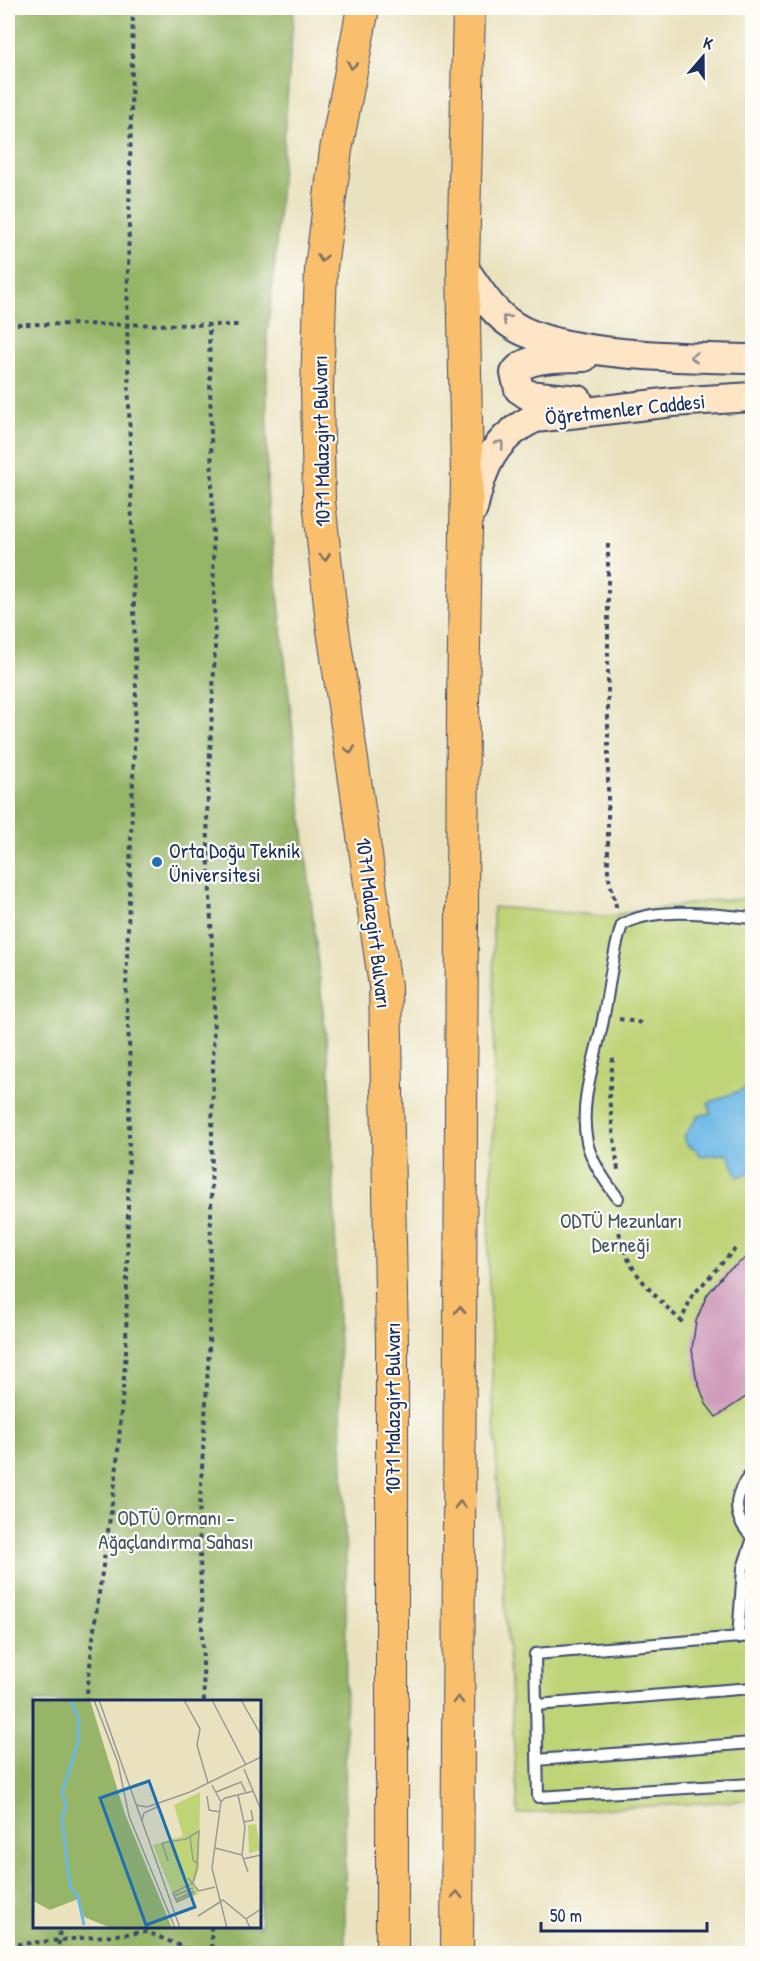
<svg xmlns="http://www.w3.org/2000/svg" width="760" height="1961" viewBox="0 0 760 1961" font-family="'Patrick Hand',sans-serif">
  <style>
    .green { fill: #bfd377; stroke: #6d816a; stroke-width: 1.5 }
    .forest { fill: #97b568; stroke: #597263; stroke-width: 1.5; fill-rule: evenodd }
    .water { fill: #6bb8e5; stroke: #4374a2; stroke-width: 1.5 }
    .building { fill: #cf9bba }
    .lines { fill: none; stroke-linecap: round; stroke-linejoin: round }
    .service-casing { stroke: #3a4a6d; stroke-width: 14 }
    .secondary-casing { stroke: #3a4a6d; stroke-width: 32 }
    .primary-casing { stroke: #3a4a6d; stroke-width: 34 }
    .path { stroke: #3a4a6d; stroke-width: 4; stroke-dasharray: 4.5 4.5; stroke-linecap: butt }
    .service { stroke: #fff; stroke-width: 10 }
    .secondary { stroke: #fde5c5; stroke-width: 28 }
    .primary { stroke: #f9bf6d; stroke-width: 32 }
    .oneway { stroke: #7f7065 }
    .oneway2 { stroke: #8c8a92 }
    .poi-dot { fill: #1f6fb2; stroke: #fdfcf7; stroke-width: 2 }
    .labels { text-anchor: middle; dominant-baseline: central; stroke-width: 4.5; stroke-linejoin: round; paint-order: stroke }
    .street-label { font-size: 21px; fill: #1b2f5e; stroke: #fdfcf7 }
    .poi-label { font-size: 21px; fill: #1b2f5e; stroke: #fdfcf7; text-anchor: start }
    .park-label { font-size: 21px; fill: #445864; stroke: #fdfcf7 }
    .inset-river { fill: none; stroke: #6bb8e5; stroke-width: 3 }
    .inset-road { fill: none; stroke: #979a98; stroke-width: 1.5 }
    .view { fill: #1f6fb2; fill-opacity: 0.15; stroke: #1f6fb2; stroke-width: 3 }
    .inset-edge { fill: none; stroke: #1b2f5e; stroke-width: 3 }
  </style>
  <rect width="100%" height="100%" fill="#fdfcf7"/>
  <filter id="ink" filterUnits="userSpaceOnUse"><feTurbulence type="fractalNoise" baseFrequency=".0167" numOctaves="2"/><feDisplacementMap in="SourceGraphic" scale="12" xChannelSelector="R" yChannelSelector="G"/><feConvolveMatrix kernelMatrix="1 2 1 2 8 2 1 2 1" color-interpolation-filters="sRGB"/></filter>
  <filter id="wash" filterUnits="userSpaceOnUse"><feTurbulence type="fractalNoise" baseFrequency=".008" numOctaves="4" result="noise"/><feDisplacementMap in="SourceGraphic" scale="24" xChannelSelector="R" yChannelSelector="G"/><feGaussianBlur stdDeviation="1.35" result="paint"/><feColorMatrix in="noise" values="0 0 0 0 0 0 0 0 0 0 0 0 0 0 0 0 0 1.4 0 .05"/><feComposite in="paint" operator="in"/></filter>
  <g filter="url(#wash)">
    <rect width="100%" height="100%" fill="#eae2bf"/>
    <path class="green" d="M752 899V1800L518 1814 494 1422 488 1261 494 1119 493 907 606 916 717 900Z"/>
    <path class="forest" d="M8 8H294L274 273 267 335V492L330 1075 346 1562 345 1953H8ZM34 1702H260V1926H34Z"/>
    <path class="water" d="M749 1087 752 1099V1172L738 1177 728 1154 699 1156 697 1150 687 1145 684 1136 698 1116 711 1113 708 1103Z"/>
    <g id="blocks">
      <path class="building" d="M753 1253V1392L716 1417 706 1404 696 1377 692 1349 696 1321 707 1295 725 1273Z"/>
    </g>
  </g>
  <g filter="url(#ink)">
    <use href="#blocks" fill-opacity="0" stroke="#3a4a6d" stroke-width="1.5"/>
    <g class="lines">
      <g class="service-casing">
        <path id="service" d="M618 1198C607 1184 591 1161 587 1142 578 1101 597 1055 604 1015 610 984 612 955 622 925 655 905 714 915 752 918
          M752 1473C732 1494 732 1517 752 1537
          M752 1636 535 1654 538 1797 752 1784
          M738 1638 743 1568 752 1541
          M536 1705 752 1688
          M537 1760 752 1743"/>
      </g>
      <g class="secondary-casing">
        <path id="secondary" d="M463 267C478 288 491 312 514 326 562 357 693 358 752 359
          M578 400 528 395 519 389 515 373C526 355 564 358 584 357
          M473 509C482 467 494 437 535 418L673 402 752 397"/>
      </g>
      <g class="primary-casing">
        <path id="primary" d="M363 8 336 150 321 268 317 388 319 501 332 623 385 986 392 1343V1954
          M457 1954 463 702 467 476 463 267 469 8"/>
      </g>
      <path class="path" d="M8 324 238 325
        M608 544V874L617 910
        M619 1019 642 1023
        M613 1058 609 1098 618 1170
        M618 1214C617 1262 649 1290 681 1321L692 1296 735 1249
        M86 1702 95 1621 116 1476 126 1351 130 1062 126 988 136 690 127 325 133 8
        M204 1702 199 1519 209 1349 214 1000 207 816 215 649 209 325
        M211 1926 212 1954
        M8 1945 147 1932 200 1954
        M58 1954 60 1926
        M307 1954 323 1953"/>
      <use href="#service" class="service"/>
      <use href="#secondary" class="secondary"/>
      <use href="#primary" class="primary"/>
    </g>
    <defs><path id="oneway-chevron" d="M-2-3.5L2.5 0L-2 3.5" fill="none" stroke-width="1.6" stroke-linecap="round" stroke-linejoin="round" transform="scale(1.5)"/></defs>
    <g class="oneway">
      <use href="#oneway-chevron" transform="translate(352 65) rotate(101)"/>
      <use href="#oneway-chevron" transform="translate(322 258) rotate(97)"/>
      <use href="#oneway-chevron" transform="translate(325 557) rotate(84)"/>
      <use href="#oneway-chevron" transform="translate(350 750) rotate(82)"/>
      <use href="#oneway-chevron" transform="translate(460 1310) rotate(-91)"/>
      <use href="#oneway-chevron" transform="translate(460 1505) rotate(-90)"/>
      <use href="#oneway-chevron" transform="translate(458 1700) rotate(-89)"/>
      <use href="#oneway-chevron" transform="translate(457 1895) rotate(-90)"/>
    </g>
    <g class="oneway2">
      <use href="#oneway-chevron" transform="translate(506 319) rotate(-141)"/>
      <use href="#oneway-chevron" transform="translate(694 357) rotate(-176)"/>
      <use href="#oneway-chevron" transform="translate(500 444) rotate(-51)"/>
    </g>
  </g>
  <circle class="poi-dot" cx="157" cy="862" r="6"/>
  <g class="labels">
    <g class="street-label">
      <text transform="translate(625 409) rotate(-6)">Öğretmenler Caddesi</text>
      <text transform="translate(321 441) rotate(-91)">1071 Malazgirt Bulvarı</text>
      <text transform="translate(374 923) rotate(83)">1071 Malazgirt Bulvarı</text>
      <text transform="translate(392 1408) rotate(-90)">1071 Malazgirt Bulvarı</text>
    </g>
    <g class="poi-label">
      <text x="169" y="850">Orta Doğu Teknik<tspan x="169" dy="24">Üniversitesi</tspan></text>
    </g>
    <g class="park-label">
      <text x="621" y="1220">ODTÜ Mezunları<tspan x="621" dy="24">Derneği</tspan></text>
      <text x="176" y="1517">ODTÜ Ormanı -<tspan x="176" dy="24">Ağaçlandırma Sahası</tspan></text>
    </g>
  </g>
  <g transform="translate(33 1700)">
    <rect width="228" height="228" fill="#eae2bf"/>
    <path d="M167 92 166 168 161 183 166 194 143 203 120 145 150 136 141 105ZM223 124 228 150 216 153 215 125Z" fill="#bfd377"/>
    <path d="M0 0H57L92 114 139 228H78L51 217 45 199 17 210 0 201Z" fill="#97b568"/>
    <path class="inset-river" d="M37 0 46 19 45 43 29 93 33 105 29 119 37 186 45 197 51 225"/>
    <path class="inset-road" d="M61 0 85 63 96 116 142 228M66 0 147 228M151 0 167 29 164 45 175 83M179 0 213 65M208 0 228 35M211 69 228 110M179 85 188 102M183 92 208 82 213 93M205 95 212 127 209 155 215 172M174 96 176 110 187 112M188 102 179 168 194 228M188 102 192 98 221 91M103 105 114 107 157 92 228 57M109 120 111 113 124 107M211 122 220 120 218 110M157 137 160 160 165 164M182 148 209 155M210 159 228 155M135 161 129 143 153 139 166 131 164 168 160 183 140 193 144 202 162 193M155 178 166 191 182 187M141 196 160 188M143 200 161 191M165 216 190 200 213 219M217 228 213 219 228 209"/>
    <path class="view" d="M116 81 162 207 113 225 67 98Z"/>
    <rect width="228" height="228" class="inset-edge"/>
  </g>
  <rect width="760" height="1961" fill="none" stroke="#fdfcf7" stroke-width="30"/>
  <g transform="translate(703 57) rotate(20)" stroke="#fdfcf7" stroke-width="4.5" paint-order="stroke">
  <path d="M0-4.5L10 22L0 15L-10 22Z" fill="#1b2f5e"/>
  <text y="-9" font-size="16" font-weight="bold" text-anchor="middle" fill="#1b2f5e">K</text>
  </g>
  <path d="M541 1922v9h166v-9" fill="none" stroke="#1b2f5e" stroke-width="3"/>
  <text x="550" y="1922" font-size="18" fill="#1b2f5e" stroke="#fdfcf7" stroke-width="4.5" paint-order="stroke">50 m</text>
</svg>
